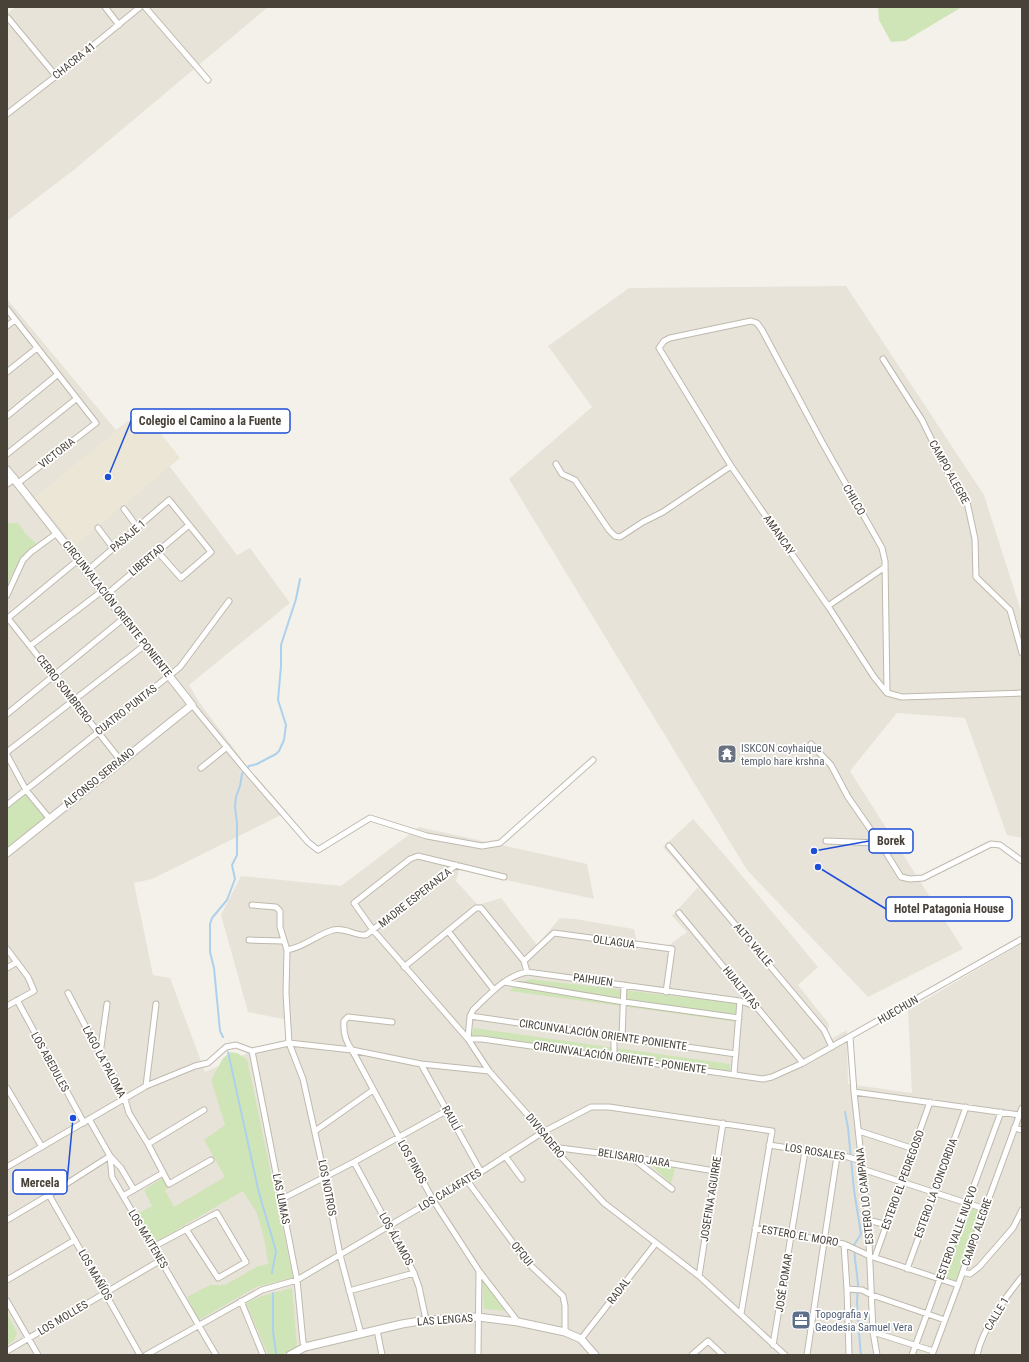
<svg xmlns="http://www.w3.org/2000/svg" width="1029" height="1362" viewBox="0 0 1029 1362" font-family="'Roboto Condensed',sans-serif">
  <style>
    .residential { fill: #e8e3d9 }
    .education { fill: #ece6d6 }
    .green { fill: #d0e5b7 }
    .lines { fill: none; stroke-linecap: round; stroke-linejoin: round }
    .stream { stroke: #add1eb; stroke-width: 2 }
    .minor-casing { stroke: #bfb9ae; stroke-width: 7 }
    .tertiary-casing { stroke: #bfb9ae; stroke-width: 9 }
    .minor { stroke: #fff; stroke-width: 5 }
    .tertiary { stroke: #fff; stroke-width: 7 }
    .labels { text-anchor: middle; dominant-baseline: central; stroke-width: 3.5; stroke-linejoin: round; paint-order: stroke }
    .street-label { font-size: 11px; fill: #484239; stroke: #fff }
    .worship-label { font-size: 11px; fill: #5b616d; stroke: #fff; text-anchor: start }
    .service-label { font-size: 11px; fill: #4e5e75; stroke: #fff; text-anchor: start }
    .leader { fill: none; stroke: #1d4ed8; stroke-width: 1.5 }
    .callout-dot { fill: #1d4ed8; stroke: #fff; stroke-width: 1.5 }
    .callout { fill: #fff; stroke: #1d4ed8; stroke-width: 1.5 }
    .callout-label { font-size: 12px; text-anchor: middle; font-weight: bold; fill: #484239 }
  </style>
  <rect width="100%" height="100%" fill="#f4f1eb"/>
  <path class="residential" d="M16 7H268L75 169 7 221V11L9 12Z
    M846 286 984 495 1022 614V838L1007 835 965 718 897 713 850 771 963 949 868 997 747 870 509 479 592 407 548 346 629 288Z
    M7 299 116 430 133 418 237 555 250 548 290 603 189 685 199 702 283 814 152 879 134 883 153 975 170 978 205 1072 259 1048 287 1041 288 1020 248 1012 221 915 241 876 341 886 419 827 587 864 594 899 459 870 456 881 478 905 501 898 537 945 560 918 575 919 634 929 638 949 665 948 687 932 672 916 698 887 663 847 693 819 728 859 818 967 798 985 829 1024 826 1042 847 1030 848 1084 912 1093 908 1010 1022 943V1355H7Z"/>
  <path class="education" d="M142 410 180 458 75 546 35 497Z"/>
  <path class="green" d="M878 7H962L905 41 891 42 879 20Z
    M7 523H18L26 534 40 547 13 572 7 586Z
    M26 793 45 818 7 850V808Z
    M531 979 740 1004 738 1022 509 991 520 982Z
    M474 1028 730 1064V1075L471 1038Z
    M231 1052 237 1053 247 1059 293 1278 256 1287 199 1320 187 1297 210 1285H225L258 1266 268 1264 265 1243 257 1213 243 1191 154 1243 137 1214 152 1206 144 1190 164 1177 170 1187 165 1190 174 1207 225 1177 204 1140 225 1125 211 1080 223 1058Z
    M644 1158 676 1164 671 1184Z
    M968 1208 981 1211 955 1282 944 1278Z
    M482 1278 505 1311 484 1309Z
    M292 1288 297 1346 282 1355H268L246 1303 262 1296Z
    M7 1313 17 1333 14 1340 7 1345Z"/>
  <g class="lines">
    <path class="stream" d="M223 1037 220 1031 214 968 210 952V924L212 918 227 900 235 879 232 865 237 855V823L235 807 236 797 240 786 242 774 249 766 257 764 276 754 279 751 284 740 286 725 278 700 281 666V645L296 599 300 579
      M228 1052 259 1193 276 1251 272 1273
      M845 1112 848 1128 854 1190 861 1234 854 1245 855 1259 858 1283 857 1302 860 1346 861 1355
      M273 1293V1331L276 1353"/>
    <g class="minor-casing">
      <path id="minor" d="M105 7 119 25
        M145 7 208 80
        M8 18 56 76
        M7 114 56 76 140 7
        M7 309 96 423 18 483
        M7 326 15 320
        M883 359 922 420 949 475 967 502 975 539 976 577 1010 610 1022 653
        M7 372 37 348
        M7 416 57 375
        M7 454 76 399
        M556 464 562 474 575 480 609 530 615 536 620 537 643 522 663 512 731 466
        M124 509 138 528
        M98 528 113 548
        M87 571 169 500 211 552 181 578 157 551
        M7 595 23 560 31 552 57 533
        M106 595 189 525
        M828 606 885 567
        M7 617 121 761
        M8 618 78 560
        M30 646 102 591
        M887 693 885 561 882 548 822 442 762 330 757 323 751 321 670 338 664 341 659 348 731 466 828 606 874 677 887 693 902 697 1022 693
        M192 705 243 767 308 842 318 850 370 818 427 836 482 846 500 843 593 760
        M7 714 124 618
        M811 744 831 765 848 797 880 843
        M7 752 145 645
        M7 755 26 790 49 818
        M201 768 227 747
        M7 805 180 667 229 601
        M826 841 880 843 901 877 910 879 923 878 991 844 1000 845 1022 861
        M669 846 824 1030 832 1047
        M504 877 418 856 410 859 354 903 373 930 468 1039 489 1071 543 1132 552 1147 604 1203 699 1276 785 1355
        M252 905 276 907 280 911V927L287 950 286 993 289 1043 303 1079 325 1178 340 1255 361 1334
        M679 913 803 1063
        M448 931 494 990
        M249 940 283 941
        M7 949 28 977 34 991 7 1006
        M287 950C305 947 316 935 333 930 346 927 354 936 366 935L456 865
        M524 961 554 933 672 949 666 992
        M404 967 476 908H481L524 961 527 972
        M7 968 17 962
        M504 982 624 1002 739 1018
        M68 993 100 1054 123 1093 129 1113 148 1144 169 1184 211 1160
        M17 1000 84 1123
        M755 1006 740 1001 527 972C505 976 489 995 473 1010L470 1016 468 1039H482L763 1079 772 1077 803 1063 1022 939
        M470 1016 736 1054
        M392 1022 348 1017 344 1021C343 1032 345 1041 352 1050L433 1200 479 1271 478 1355
        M850 1037 854 1092 868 1220 873 1332 877 1355
        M622 1038 624 985
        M252 1051 297 1280 303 1342 305 1347
        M252 1051 289 1043 352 1050 421 1064 489 1071
        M100 1054 107 1004
        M614 1057V1037
        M421 1064 481 1172
        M734 1074 740 1001
        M146 1086 156 1004
        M7 1088 42 1147
        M854 1092 1020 1115
        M89 1119 110 1156 112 1177 216 1355
        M1014 1128 1022 1130
        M315 1131 373 1090
        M859 1131 914 1149
        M148 1144 204 1110
        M769 1145 848 1157 861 1161
        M552 1147 630 1157 715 1171
        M110 1156 121 1168 134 1190
        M505 1156 522 1179
        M631 1157 672 1189
        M354 1162 414 1273 419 1287 426 1320
        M7 1167 146 1086 195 1066 208 1063 226 1047 236 1045 252 1051
        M862 1169 985 1209
        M466 1179 527 1262 563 1296 565 1306V1332
        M49 1195 105 1293 140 1355
        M123 1196 163 1173
        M282 1199 354 1162 446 1111
        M7 1220 49 1195 110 1156
        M868 1220 887 1225
        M755 1228 844 1244 870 1256 958 1285
        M844 1244 847 1289
        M153 1247 217 1213 246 1262 218 1278 186 1229
        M875 1257 930 1102
        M907 1269 966 1107
        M479 1271 518 1322
        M963 1272 970 1274 979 1267 1013 1228 1022 1210
        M699 1276 723 1123
        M7 1280 75 1240
        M349 1291 414 1273
        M7 1301 38 1355
        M241 1301 263 1355
        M377 1330 382 1355
        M873 1332 933 1351
        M581 1339 656 1243
        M773 1345 805 1151
        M7 1351 161 1260
        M146 1355 262 1290 297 1280 433 1200 466 1179 481 1172 543 1132 591 1107H609L772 1131 741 1314
        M692 1355 708 1341 723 1355
        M807 1355 837 1156
        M849 1355 847 1289 862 1290 872 1295 945 1320
        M912 1355 1001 1112
        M932 1355 958 1285 985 1209 1022 1108
        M977 1355C982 1330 1006 1296 1022 1277"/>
    </g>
    <g class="tertiary-casing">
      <path id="tertiary" d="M7 470 192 705 7 853
        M7 483 14 478
        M290 1355 305 1347 402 1324 426 1320 478 1317 518 1322 565 1332 581 1339 595 1355"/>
    </g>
    <use href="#minor" class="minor"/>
    <use href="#tertiary" class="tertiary"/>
  </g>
  <defs>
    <g id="temple-square" transform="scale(1)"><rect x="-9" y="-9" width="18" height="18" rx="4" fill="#6b7280" stroke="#fff"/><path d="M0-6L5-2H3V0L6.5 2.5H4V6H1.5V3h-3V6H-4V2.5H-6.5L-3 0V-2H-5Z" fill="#fff"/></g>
    <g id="office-square" transform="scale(1)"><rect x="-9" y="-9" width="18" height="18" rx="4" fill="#5c6f8a" stroke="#fff"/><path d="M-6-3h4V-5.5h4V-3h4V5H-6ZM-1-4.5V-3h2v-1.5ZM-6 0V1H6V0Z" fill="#fff"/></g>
  </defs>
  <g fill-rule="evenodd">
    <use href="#temple-square" x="727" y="754"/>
    <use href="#office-square" x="801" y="1320"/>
  </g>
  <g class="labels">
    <g class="street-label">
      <text transform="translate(74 61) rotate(-39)">CHACRA 41</text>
      <text transform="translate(57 453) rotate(-38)">VICTORIA</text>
      <text transform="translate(949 472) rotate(61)">CAMPO ALEGRE</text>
      <text transform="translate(854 500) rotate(60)">CHILCO</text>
      <text transform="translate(779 535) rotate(55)">AMANCAY</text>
      <text transform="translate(128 536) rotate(-41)">PASAJE 1</text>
      <text transform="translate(147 560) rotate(-40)">LIBERTAD</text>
      <text transform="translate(117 609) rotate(52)">CIRCUNVALACIÓN ORIENTE PONIENTE</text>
      <text transform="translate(64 689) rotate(52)">CERRO SOMBRERO</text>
      <text transform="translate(126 710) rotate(-38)">CUATRO PUNTAS</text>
      <text transform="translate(99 778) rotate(-39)">ALFONSO SERRANO</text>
      <text transform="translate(415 898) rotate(-38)">MADRE ESPERANZA</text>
      <text transform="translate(614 942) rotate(8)">OLLAGUA</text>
      <text transform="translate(753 945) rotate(50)">ALTO VALLE</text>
      <text transform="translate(593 980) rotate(8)">PAIHUEN</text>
      <text transform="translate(741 988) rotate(51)">HUALTATAS</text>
      <text transform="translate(898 1010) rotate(-30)">HUECHUN</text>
      <text transform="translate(603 1035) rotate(8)">CIRCUNVALACIÓN ORIENTE PONIENTE</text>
      <text transform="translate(620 1058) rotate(8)">CIRCUNVALACIÓN ORIENTE - PONIENTE</text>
      <text transform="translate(50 1062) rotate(61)">LOS ABEDULES</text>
      <text transform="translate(104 1062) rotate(62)">LAGO LA PALOMA</text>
      <text transform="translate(451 1118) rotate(61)">RAULÍ</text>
      <text transform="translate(545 1136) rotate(51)">DIVISADERO</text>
      <text transform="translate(815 1152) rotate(9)">LOS ROSALES</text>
      <text transform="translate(634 1158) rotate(9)">BELISARIO JARA</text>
      <text transform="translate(412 1162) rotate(61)">LOS PINOS</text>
      <text transform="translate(903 1180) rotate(-70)">ESTERO EL PEDREGOSO</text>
      <text transform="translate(327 1188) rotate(79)">LOS NOTROS</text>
      <text transform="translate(936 1188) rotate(-70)">ESTERO LA CONCORDIA</text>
      <text transform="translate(450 1190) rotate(-31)">LOS CALAFATES</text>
      <text transform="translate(865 1196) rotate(-96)">ESTERO LO CAMPANA</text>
      <text transform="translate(281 1199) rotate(79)">LAS LUMAS</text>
      <text transform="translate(711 1199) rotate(-81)">JOSEFINA AGUIRRE</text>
      <text transform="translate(977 1232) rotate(-71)">CAMPO ALEGRE</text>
      <text transform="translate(957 1233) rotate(-70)">ESTERO VALLE NUEVO</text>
      <text transform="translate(800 1236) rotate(10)">ESTERO EL MORO</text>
      <text transform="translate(148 1239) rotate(59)">LOS MAITENES</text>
      <text transform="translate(396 1239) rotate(61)">LOS ÁLAMOS</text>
      <text transform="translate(522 1254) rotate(51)">OFQUI</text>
      <text transform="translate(95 1275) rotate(60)">LOS MAÑÍOS</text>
      <text transform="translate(784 1283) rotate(-81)">JOSÉ POMAR</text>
      <text transform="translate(619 1291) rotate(-52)">RADAL</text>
      <text transform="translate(997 1314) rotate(-59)">CALLE 1</text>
      <text transform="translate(63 1318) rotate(-31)">LOS MOLLES</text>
      <text transform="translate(445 1320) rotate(-4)">LAS LENGAS</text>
    </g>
    <g class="worship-label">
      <text x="741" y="748">ISKCON coyhaique<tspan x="741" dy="13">templo hare krshna</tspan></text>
    </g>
    <g class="service-label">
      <text x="815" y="1314">Topografia y<tspan x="815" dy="13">Geodesia Samuel Vera</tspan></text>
    </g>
  </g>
  <path class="leader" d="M108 477L131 421M814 851L869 841M818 867L886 909M73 1118L67 1182"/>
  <g class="callout-dot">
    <circle cx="108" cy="477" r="4"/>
    <circle cx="814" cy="851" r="4"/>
    <circle cx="818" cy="867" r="4"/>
    <circle cx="73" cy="1118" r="4"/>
  </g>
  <g class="callout">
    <rect x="131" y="409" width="159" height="24" rx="4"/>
    <rect x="869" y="829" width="44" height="24" rx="4"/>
    <rect x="886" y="897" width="126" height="24" rx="4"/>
    <rect x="13" y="1170" width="54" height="24" rx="4"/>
  </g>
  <g class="callout-label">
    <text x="210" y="425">Colegio el Camino a la Fuente</text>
    <text x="891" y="845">Borek</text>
    <text x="949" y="913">Hotel Patagonia House</text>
    <text x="40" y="1187">Mercela</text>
  </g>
  <rect width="1029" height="1362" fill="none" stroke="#484239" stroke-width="16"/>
</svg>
